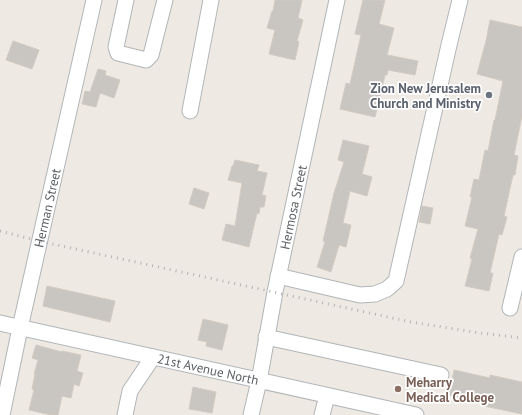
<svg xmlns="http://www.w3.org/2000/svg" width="522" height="415" viewBox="0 0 522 415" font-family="'PT Sans',sans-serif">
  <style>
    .building { fill: #c9c5c1; stroke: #d2cbc2 }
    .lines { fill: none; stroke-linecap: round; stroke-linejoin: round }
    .minor-casing { stroke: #b1b5b8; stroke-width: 17 }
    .minor { stroke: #fff; stroke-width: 15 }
    .rail { stroke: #b2b3b4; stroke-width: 3; stroke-dasharray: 1 5; stroke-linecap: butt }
    .worship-dot { fill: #6b7280; stroke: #fff; stroke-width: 1.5 }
    .education-dot { fill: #8d6e63; stroke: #fff; stroke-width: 1.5 }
    .labels { text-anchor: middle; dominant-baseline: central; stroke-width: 3.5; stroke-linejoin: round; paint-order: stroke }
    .worship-label { font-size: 13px; font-weight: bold; fill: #5b616d; stroke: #fff; text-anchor: end }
    .street-label { font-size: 13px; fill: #5c6064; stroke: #fff }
    .education-label { font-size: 13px; font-weight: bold; fill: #785e54; stroke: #fff; text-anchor: start }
  </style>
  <rect width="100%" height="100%" fill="#eeeae3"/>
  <path class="building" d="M275 0H302L298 18 303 20 297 41 299 42 295 60 269 54 275 30 267 28 272 11H273Z
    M363 0H385L379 24 394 28 387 55 418 61 415 75 388 70 387 75H385L375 117 340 109 346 83 350 84 361 35 355 34Z
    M490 20 522 27V116L514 155 518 156 515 175H513L504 216 507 217 502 235 499 234 490 273H493L489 291 465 286 472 259 470 258 478 229 465 226 472 197H470L474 179 479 180 485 150 488 151 494 120H495L503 81 477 74 486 41Z
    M13 41 39 50 32 69 6 60Z
    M98 69 106 71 105 75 120 80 114 98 100 93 96 107 82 104 85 91 90 92Z
    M343 140 369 146 362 174 372 177 367 196 350 191 343 223 351 225 346 247 339 245 331 272 317 267 325 242 323 241 334 193 344 162 338 160Z
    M235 160 259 165 257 171 267 173 262 195 266 196 264 207H260L259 214 257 213 249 247 222 240 226 224 235 226 242 183 228 180 232 166H233Z
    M194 188 209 193 204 209 189 204Z
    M422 206 433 208 430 224 419 222Z
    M47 286 115 301 110 322 43 306Z
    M203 319 228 325 222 350 206 346 207 342 198 340Z
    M36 345 62 352V351L81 355 77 371 83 373 79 386 74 384 71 398 62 396 58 415H51L29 410 34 390 32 389 35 374H34L38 360 32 358Z
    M454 370 490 378V375L522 382V414L484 406V403L449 395Z
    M193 387 216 392 212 413 189 409Z"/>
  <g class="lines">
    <g class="minor-casing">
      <g id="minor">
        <path d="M126 0 116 47 118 53 146 60 151 55 165 0"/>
        <path d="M190 111 211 0"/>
        <path d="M278 276 360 295 375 294 387 289 396 281 449 45 460 0"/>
        <path d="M510 308 522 257"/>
        <path id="s1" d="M0 323 416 415"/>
        <path d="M266 337 441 375"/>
        <path id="s2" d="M2 415 20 328 94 0"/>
        <path d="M125 415 130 391 153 357"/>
        <path id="s3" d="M251 415 259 381 275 292 337 0"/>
        <path d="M322 415 327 396"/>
      </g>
    </g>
    <use href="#minor" class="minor"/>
    <path class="rail" d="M0 231 39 241 411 322 480 333 522 338"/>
  </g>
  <circle class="worship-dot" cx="489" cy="95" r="4"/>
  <circle class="education-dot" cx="398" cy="389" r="4"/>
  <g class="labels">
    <g class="worship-label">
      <text x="481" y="88">Zion New Jerusalem<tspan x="481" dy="15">Church and Ministry</tspan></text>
    </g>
    <g class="street-label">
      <text stroke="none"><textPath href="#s2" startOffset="212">Herman Street</textPath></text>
      <text stroke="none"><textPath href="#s3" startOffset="212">Hermosa Street</textPath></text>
      <text stroke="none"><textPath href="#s1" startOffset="213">21st Avenue North</textPath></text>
    </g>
    <g class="education-label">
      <text x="406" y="382">Meharry<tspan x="406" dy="15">Medical College</tspan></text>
    </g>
  </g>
</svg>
